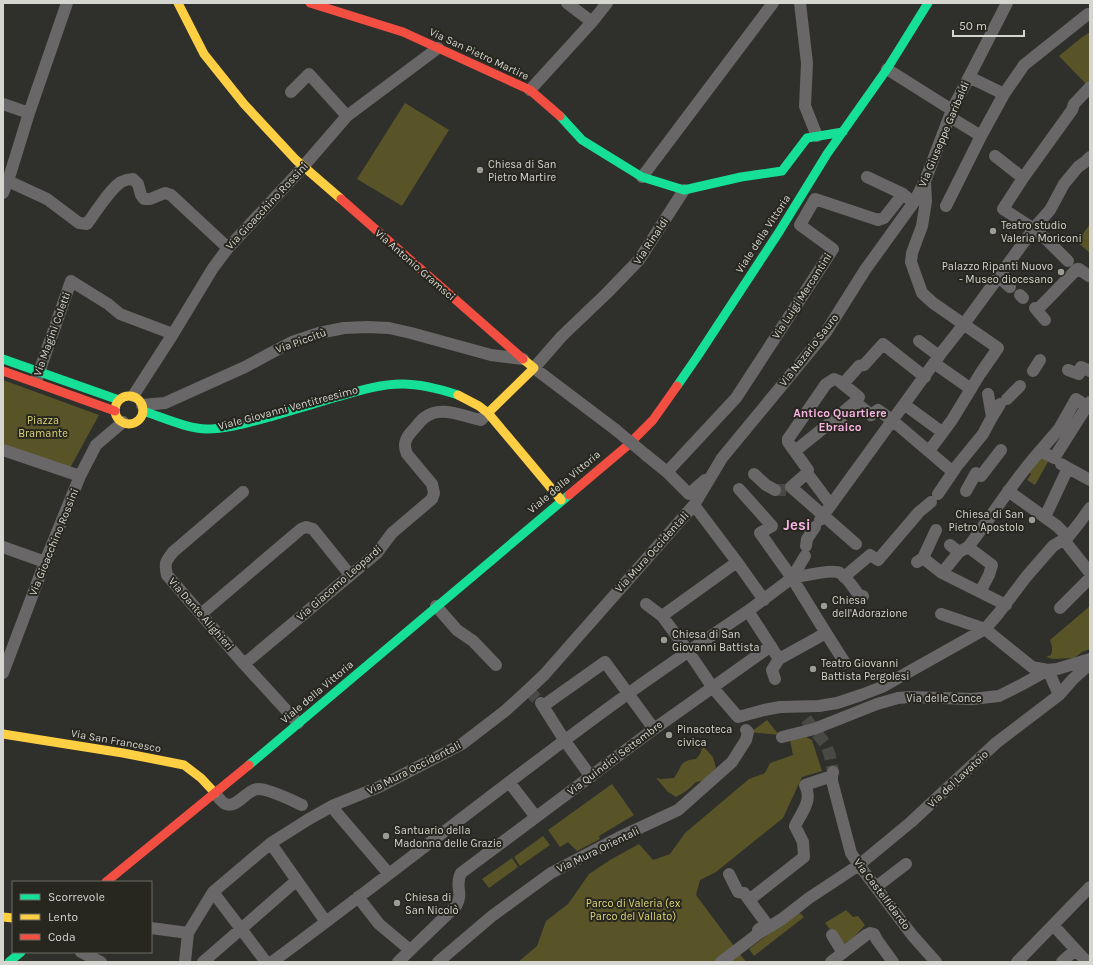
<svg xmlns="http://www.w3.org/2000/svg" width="1093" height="965" viewBox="0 0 1093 965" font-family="Karla,sans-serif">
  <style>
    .green { fill: #585428 }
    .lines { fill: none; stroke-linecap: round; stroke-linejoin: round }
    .street-tunnel { stroke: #484844; stroke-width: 12; stroke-dasharray: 12 6; stroke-linecap: butt }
    .street { stroke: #696767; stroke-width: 12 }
    .fast { stroke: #16e098; stroke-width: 9 }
    .slow { stroke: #ffcf43; stroke-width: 9 }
    .jam { stroke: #f24e42; stroke-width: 9 }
    .street-bridge { stroke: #696767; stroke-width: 12 }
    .poi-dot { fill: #9c9c97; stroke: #27271f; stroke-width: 1.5 }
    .labels { text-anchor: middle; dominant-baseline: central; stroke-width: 4; stroke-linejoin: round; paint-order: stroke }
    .street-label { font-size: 11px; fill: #d6d6d1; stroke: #27271f }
    .poi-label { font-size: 11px; fill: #d6d6d1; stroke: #27271f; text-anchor: start }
    .park-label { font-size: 11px; fill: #ded676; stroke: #27271f }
    .neighbourhood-label { font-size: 12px; font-weight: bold; fill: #f9b3e3; stroke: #27271f }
    .district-label { font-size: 15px; font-weight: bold; fill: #f9b3e3; stroke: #27271f }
  </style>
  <rect width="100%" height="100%" fill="#2f2f2b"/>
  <path class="green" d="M1090 32V82L1087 85 1059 56 1081 38Z
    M405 103 449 130 402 206 357 179Z
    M1090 224V253L1077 242Z
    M3 380 99 415 70 468 3 444Z
    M1039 456 1049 460 1035 485 1027 480 1031 474 1028 469Z
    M1090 606V649L1082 652 1074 658 1053 659 1046 657 1051 655C1053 649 1052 646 1050 640Z
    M767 720 779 735 751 732Z
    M806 737 812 740 822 771 802 777 783 818 716 872 700 880 696 895 746 962H518L537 946 546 921 568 904 589 874 610 860 639 844 653 860 670 854 685 833 749 779 765 773 770 763 793 755 790 740Z
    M703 746 713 757 716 768 703 781C696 781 695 783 691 787 687 791 681 794 676 797L668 792 656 778 661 779 674 778C683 766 678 761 696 759L700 754Z
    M612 784 634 815 599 836 600 839 577 851 568 842 560 847 548 830Z
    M543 836 550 845 520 866 514 857Z
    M512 858 518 867 489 888 482 879Z
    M846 910 853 917 858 916 865 925C858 933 851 941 842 945L825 923Z
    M798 911 804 917 754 956 749 949Z"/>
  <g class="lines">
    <path class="street-tunnel" d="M775 490H786
      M528 690 541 703
      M806 719 826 745 830 756 833 772"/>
    <path class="street" d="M567 3 592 22
      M800 3 807 63 805 106 817 136
      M887 69 952 110
      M969 77 1004 94
      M530 90 592 22 607 3
      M291 92 309 74 347 116
      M3 104 29 113
      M981 136 1004 94 1024 65 1088 14 1090 15
      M995 156 1023 178
      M642 177 773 3
      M867 177 903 194 909 199
      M8 181 47 199 79 223 87 224C96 212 109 190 121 182 125 180 128 179 133 179L138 184 141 195 144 199H150L165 193 171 195 228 248
      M925 182 926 201 922 226 912 253 911 262 922 293 933 303 998 348 980 374 952 420 929 451
      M3 193 8 181 29 113 67 3
      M946 206 981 136 950 117
      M1068 261 1046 239 1034 229 1003 209 1023 178 1072 110 1074 104 1090 87
      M999 277 1010 287
      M1020 295 1023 298
      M1035 308 1045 320
      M1037 310 1077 269H1079L1089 276 1090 275
      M919 341 939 356
      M934 363 971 389
      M1068 370 1079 374 1081 367 1090 371
      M1033 371 1040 360
      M37 378 71 281 108 304 120 314 173 334
      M843 384 859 366 864 365 883 344 925 377
      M988 394 992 417
      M133 396 173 334 213 268 228 248 295 176 347 116 438 48
      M1007 399 1020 386
      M855 402 871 415 878 410 892 420 953 472
      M1090 402 1087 406 1054 458 1040 451 1059 429 1076 399 1090 408
      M142 405 165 403 245 367 269 354 292 342 319 333 344 328 367 327 389 328 411 333 491 355 523 359
      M905 405 942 432
      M616 430 534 368 562 336 606 294 639 260 684 190
      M3 450 80 476
      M795 451 836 418 844 426
      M646 455 667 472 689 494 705 480
      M1061 464 1068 468 1090 480
      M956 467 983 434 992 417 1000 404
      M667 472 736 398 833 249 800 225 815 199 878 220 884 218 903 194
      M807 473 808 470 788 442V439L826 384 834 379 839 381 859 397 855 402 836 418
      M754 474 766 485 775 490
      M981 476 1001 450
      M739 489 772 526 760 533 792 578 826 633 779 659 748 611 792 578 805 556
      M966 491 976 473
      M243 492 173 552C166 561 164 563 167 575L244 664 298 723
      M938 494 955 469
      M694 505 737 562 764 600
      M831 505 807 473 791 487 856 544
      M1045 517 1068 468
      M820 520 942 352 964 324 1035 227 1050 210 1064 184 1078 167 1085 162 1090 157
      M1068 537 1080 522 1090 508
      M1064 540 1090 573
      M950 545 959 552 968 547 992 565 989 575 980 592
      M806 546 807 539 815 527
      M3 547 45 562
      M968 547C993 515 1013 481 1040 451
      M923 558 936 530
      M917 562 923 558 942 573 1006 605
      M942 573 959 552
      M844 577 870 555 878 560 919 512 931 502
      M792 578C802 576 833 569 840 573 848 578 853 588 859 595L863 596
      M646 604 662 616 688 651 713 688 738 717 764 710 780 707 819 706 837 703 861 695 882 687 985 629 998 614 1026 577 1053 546 1068 537 1057 526 1008 491
      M436 606 457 630 473 641 496 665
      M1060 608 1090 578
      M201 614 301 529 306 527 313 529 350 575
      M941 614 985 629 1032 667 1048 670 1057 669 1090 659
      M662 616 737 562
      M826 633 845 663
      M244 664 377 553 392 533 432 499 434 493 432 484 407 454C403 445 405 439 412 431 416 427 419 422 424 418 440 404 464 417 481 420L488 413
      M3 673 45 562 80 476 96 445 123 422
      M775 679 772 670 779 659
      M541 703 565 741 591 777
      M543 706 605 662 654 729
      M782 737 814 729 877 704 898 698 910 697 972 699 999 696 1021 685 1048 670 1059 695
      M833 772 832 776V781L851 853 859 865 912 935 936 962
      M509 782 536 817
      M215 793C218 797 222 803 226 804 237 809 247 789 258 789 270 789 291 800 302 805
      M334 805 336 812 389 874
      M274 848 326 922
      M729 874 738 892 744 893 749 900
      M876 887 906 864
      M213 892 266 962
      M358 897 379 924 410 950
      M1053 925 1087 962
      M151 928 188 933
      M759 933 758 930 766 923 749 900 804 857 803 842 795 826C802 812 813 800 805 785L832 776
      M832 935 843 953
      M81 952 101 962
      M185 962 188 933 213 892 271 843 309 819 334 805 379 787 462 744 505 711 528 690 544 675 694 505 722 458 826 332 865 270 914 202 925 181 952 110 1007 3
      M203 962 296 881
      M272 962C392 874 508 780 629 693 668 665 708 638 748 611
      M398 962 456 906C464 893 454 886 461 873L654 729 771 646
      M438 962 492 916 551 873 620 837 678 810 732 762 746 740 748 732 746 730
      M721 962 759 933 782 919 809 898 859 865 911 822 996 743 1059 695 1073 679 1090 664
      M831 962 866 935 870 933 874 934 877 940 893 962
      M1017 962 1090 887
      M1062 962 1075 950"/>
    <path class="fast" d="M560 116 582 140 642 177 684 190 741 177 782 171 807 138 843 132
      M3 359 119 400
      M677 386 697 357 779 232 827 154 887 69 928 3
      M143 411C162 417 188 429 207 429 228 429 250 422 270 417 292 410 314 404 337 397 358 391 380 384 402 384 422 384 440 389 458 395
      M249 765 569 495
      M9 962 21 952"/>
    <path class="slow" d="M178 3 204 54 244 104 296 160 341 199
      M458 395 479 406 488 413 561 500
      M115 410a14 14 0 1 1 28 0a14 14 0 1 1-28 0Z
      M488 413 534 368 523 359
      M3 734 123 753 184 765 201 778 215 793
      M3 917 13 918"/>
    <path class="jam" d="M310 3 403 32 530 90 560 116
      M341 199 523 359
      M3 371 115 411
      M569 495 627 446 653 420 677 386
      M106 882 249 765"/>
    <path class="street-bridge" d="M616 430 646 455"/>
  </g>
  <g class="poi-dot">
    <circle cx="480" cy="170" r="4"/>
    <circle cx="993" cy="231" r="4"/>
    <circle cx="1061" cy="272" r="4"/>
    <circle cx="1032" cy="520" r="4"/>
    <circle cx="824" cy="606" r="4"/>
    <circle cx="664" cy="640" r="4"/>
    <circle cx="813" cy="669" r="4"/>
    <circle cx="669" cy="735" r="4"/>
    <circle cx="386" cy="836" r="4"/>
    <circle cx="397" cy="903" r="4"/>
  </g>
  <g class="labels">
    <g class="street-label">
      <text transform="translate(479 54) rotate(25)">Via San Pietro Martire</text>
      <text transform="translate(944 134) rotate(-67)">Via Giuseppe Garibaldi</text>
      <text transform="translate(267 206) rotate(-47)">Via Gioacchino Rossini</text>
      <text transform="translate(763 234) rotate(-57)">Viale della Vittoria</text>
      <text transform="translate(651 241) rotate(-56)">Via Rinaldi</text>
      <text transform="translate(415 265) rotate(41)">Via Antonio Gramsci</text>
      <text transform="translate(802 296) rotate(-57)">Via Luigi Mercantini</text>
      <text transform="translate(52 334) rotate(-70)">Via Magini Coletti</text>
      <text transform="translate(301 341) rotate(-20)">Via Piccitù</text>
      <text transform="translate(809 350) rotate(-52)">Via Nazario Sauro</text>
      <text transform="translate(288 408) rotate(-15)">Viale Giovanni Ventitreesimo</text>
      <text transform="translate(564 482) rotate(-40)">Viale della Vittoria</text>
      <text transform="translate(54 542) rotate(-68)">Via Gioacchino Rossini</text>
      <text transform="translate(652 552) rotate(-48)">Via Mura Occidentali</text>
      <text transform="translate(339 583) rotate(-41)">Via Giacomo Leopardi</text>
      <text transform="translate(201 614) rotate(49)">Via Dante Alighieri</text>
      <text transform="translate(317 692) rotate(-40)">Viale della Vittoria</text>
      <text x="944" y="698">Via delle Conce</text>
      <text transform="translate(116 741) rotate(10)">Via San Francesco</text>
      <text transform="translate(615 758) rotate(-37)">Via Quindici Settembre</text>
      <text transform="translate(414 768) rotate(-27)">Via Mura Occidentali</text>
      <text transform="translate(958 779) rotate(-43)">Via del Lavatoio</text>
      <text transform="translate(598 850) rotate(-26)">Via Mura Orientali</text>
      <text transform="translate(882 894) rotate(53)">Via Castelfidardo</text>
    </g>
    <g class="poi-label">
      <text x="488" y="164">Chiesa di San<tspan x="488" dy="13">Pietro Martire</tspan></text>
      <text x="1001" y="225">Teatro studio<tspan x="1001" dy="13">Valeria Moriconi</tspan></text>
      <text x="1053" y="266" text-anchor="end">Palazzo Ripanti Nuovo<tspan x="1053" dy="13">- Museo diocesano</tspan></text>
      <text x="1024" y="514" text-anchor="end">Chiesa di San<tspan x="1024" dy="13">Pietro Apostolo</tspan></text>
      <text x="832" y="600">Chiesa<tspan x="832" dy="13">dell'Adorazione</tspan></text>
      <text x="672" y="634">Chiesa di San<tspan x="672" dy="13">Giovanni Battista</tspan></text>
      <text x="821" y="663">Teatro Giovanni<tspan x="821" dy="13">Battista Pergolesi</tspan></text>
      <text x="677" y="729">Pinacoteca<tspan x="677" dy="13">civica</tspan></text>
      <text x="394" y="830">Santuario della<tspan x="394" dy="13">Madonna delle Grazie</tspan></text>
      <text x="405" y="897">Chiesa di<tspan x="405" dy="13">San Nicolò</tspan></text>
    </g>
    <g class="park-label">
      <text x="43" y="420">Piazza<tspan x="43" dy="13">Bramante</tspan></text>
      <text x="633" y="903">Parco di Valeria (ex<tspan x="633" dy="13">Parco del Vallato)</tspan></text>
    </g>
    <g class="neighbourhood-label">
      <text x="840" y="413">Antico Quartiere<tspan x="840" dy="14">Ebraico</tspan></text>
    </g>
    <g class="district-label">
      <text x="797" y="525">Jesi</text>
    </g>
  </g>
  <rect width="1093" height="965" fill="none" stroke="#d6d6d1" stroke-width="8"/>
  <rect x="12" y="881" width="140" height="72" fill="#27271f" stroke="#6d6d66"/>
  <rect x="20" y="894" width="20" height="6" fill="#16e098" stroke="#6d6d66"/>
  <text x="48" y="901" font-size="12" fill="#d6d6d1">Scorrevole</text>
  <rect x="20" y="914" width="20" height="6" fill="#ffcf43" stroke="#6d6d66"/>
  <text x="48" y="921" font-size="12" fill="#d6d6d1">Lento</text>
  <rect x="20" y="934" width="20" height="6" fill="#f24e42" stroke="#6d6d66"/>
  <text x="48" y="941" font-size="12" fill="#d6d6d1">Coda</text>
  <path d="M953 30v6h71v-6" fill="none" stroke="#d6d6d1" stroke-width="2"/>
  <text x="959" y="30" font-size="12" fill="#d6d6d1" stroke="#27271f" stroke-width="3" paint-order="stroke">50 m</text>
</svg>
